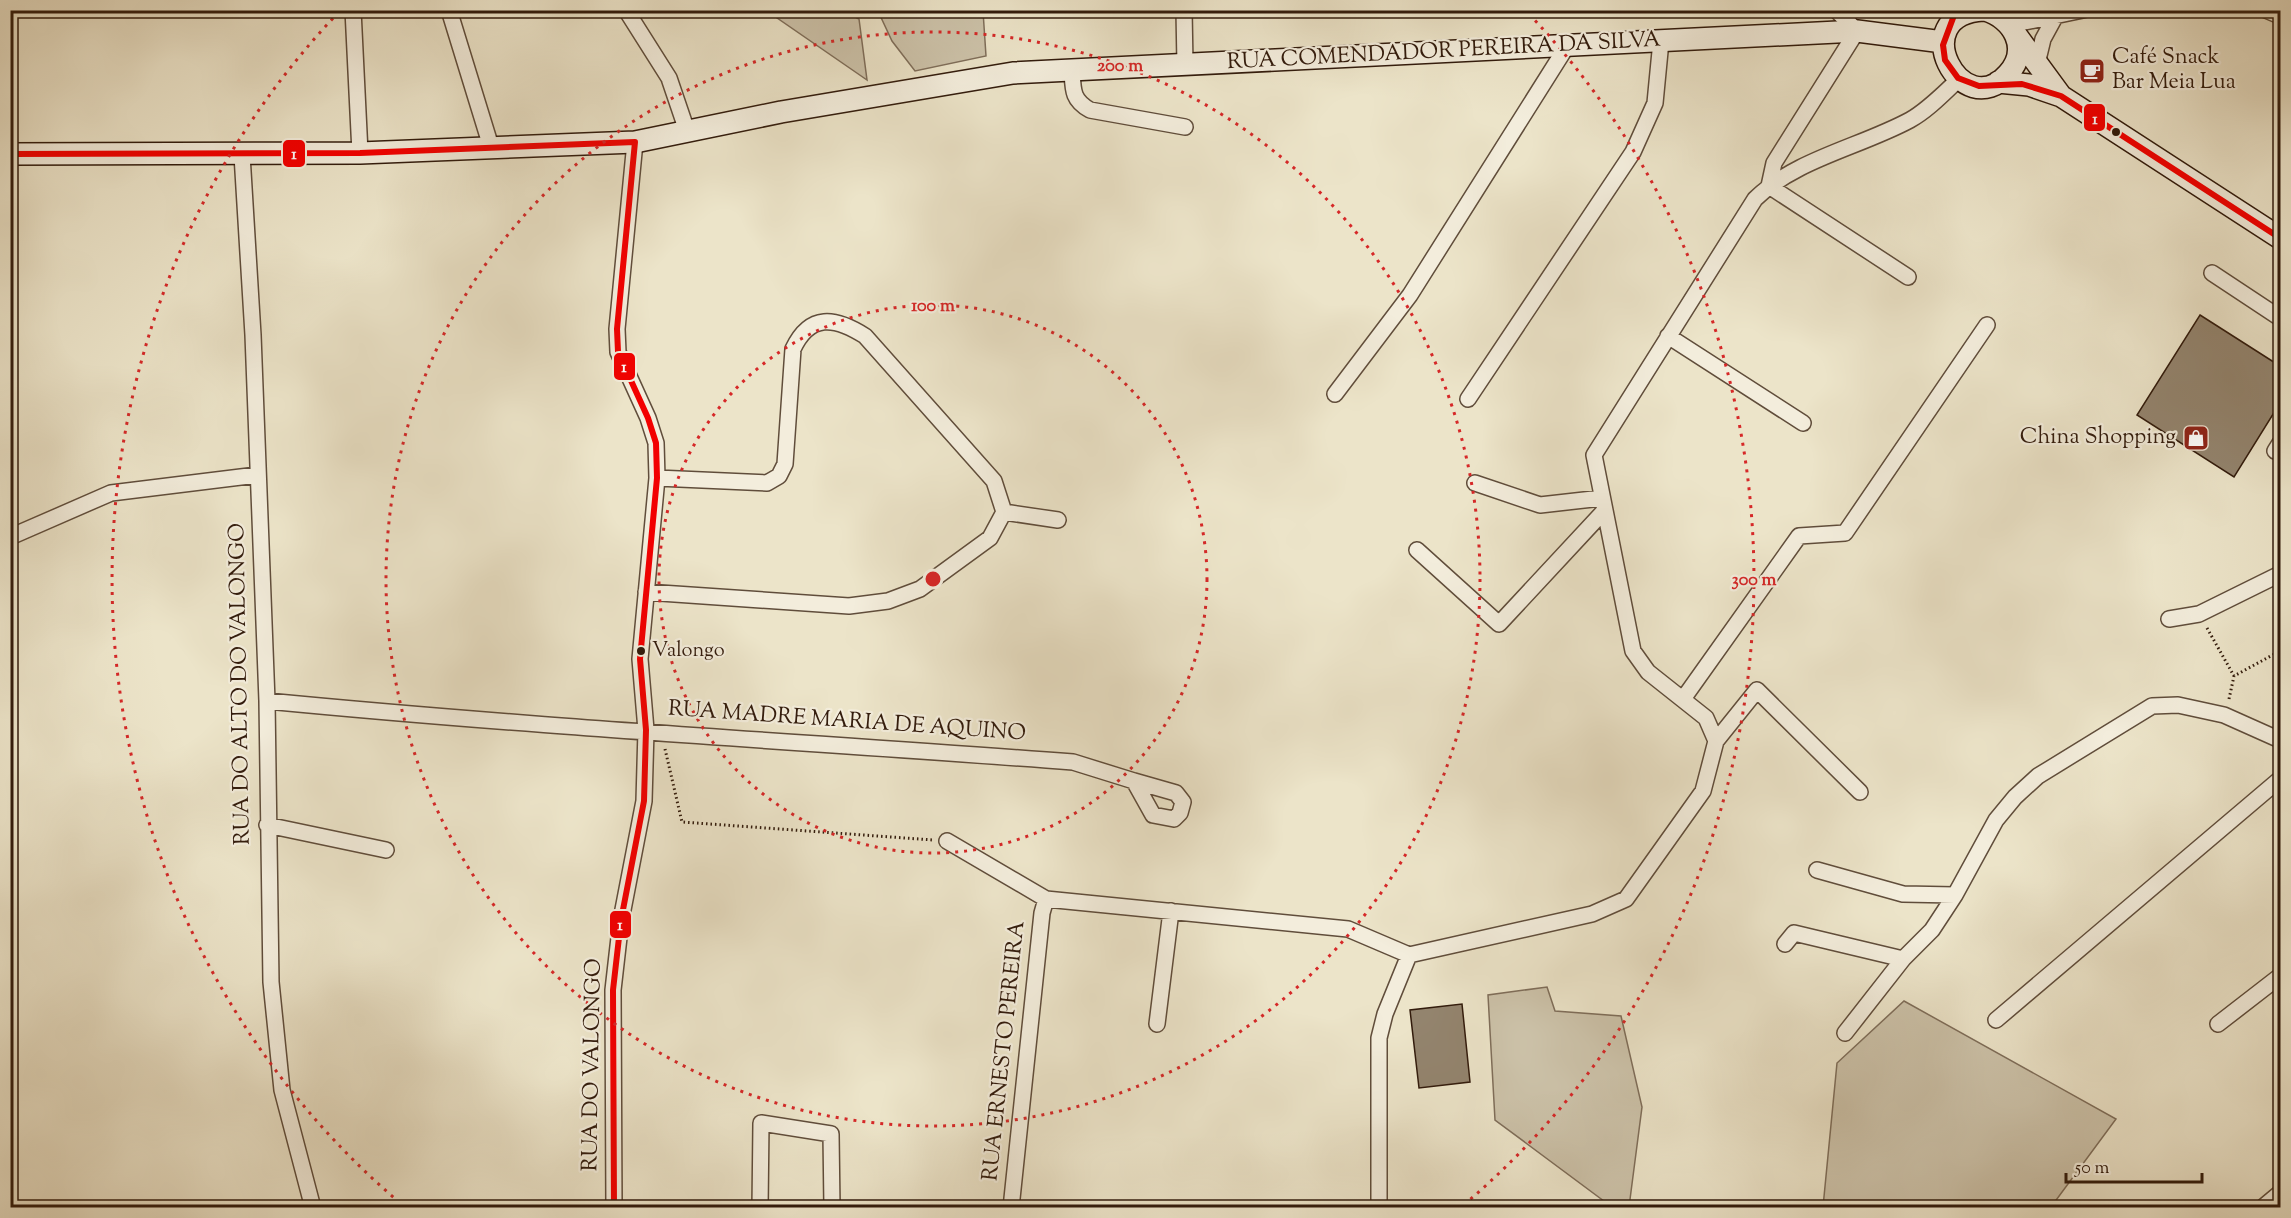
<svg xmlns="http://www.w3.org/2000/svg" width="2291" height="1218" viewBox="0 0 2291 1218" font-family="'Sorts Mill Goudy',serif">
  <style>
    .green { fill: #ccc2a9; stroke: #7f6e5a; stroke-width: 1.5 }
    .building { fill: #93846e; stroke: #321b0c; stroke-width: 1.5 }
    .lines { fill: none; stroke-linecap: round; stroke-linejoin: round }
    .minor-casing { stroke: #604d3b; stroke-width: 18 }
    .secondary-casing { stroke: #321b0c; stroke-width: 24 }
    .path { stroke: #321b0c; stroke-width: 3; stroke-dasharray: 1.5 3; stroke-linecap: butt }
    .minor { stroke: #f3eddc; stroke-width: 15 }
    .secondary { stroke: #f3eddc; stroke-width: 21 }
    .bus-1-casing { stroke: #f3eddc; stroke-width: 10 }
    .bus-1 { stroke: #f20000; stroke-width: 6 }
    .ring { fill: none; stroke: #d62828; stroke-width: 3; stroke-dasharray: 3 6 }
    .bus-dot { fill: #321b0c; stroke: #f3eddc; stroke-width: 2 }
    .labels { text-anchor: middle; dominant-baseline: central; stroke-width: 4.5; stroke-linejoin: round; paint-order: stroke }
    .bus-label { font-size: 20px; fill: #321b0c; stroke: #f3eddc; text-anchor: start }
    .street-label { font-size: 22px; fill: #321b0c; stroke: #f3eddc }
    .poi-label { font-size: 22px; fill: #321b0c; stroke: #f3eddc; text-anchor: start }
    .centre { fill: #d62828; stroke: #f3eddc; stroke-width: 3 }
    .ring-label { font-size: 18px; text-anchor: middle; font-weight: bold; fill: #d62828; stroke: #f3eddc; stroke-width: 4.5; stroke-linejoin: round; paint-order: stroke }
    .line-badge { stroke: #f3eddc; stroke-width: 2 }
    .badge-label { font-size: 16px; text-anchor: middle; font-weight: bold; fill: #fff }
  </style>
  <rect width="100%" height="100%" fill="#ece4c9"/>
  <filter id="stains"><feTurbulence type="fractalNoise" baseFrequency=".00333" numOctaves="4"/><feColorMatrix values="0 0 0 0 .2 0 0 0 0 .09 0 0 0 0 .02 0 0 0 .5 -.17"/></filter>
  <radialGradient id="worn" r=".72"><stop offset=".6" stop-color="#630" stop-opacity="0"/><stop offset="1" stop-color="#630" stop-opacity=".3"/></radialGradient>
  <path class="green" d="M767 11H843L859 19 867 80Z
    M878 11H983L986 56 915 71 892 41Z
    M1547 987 1555 1011 1621 1016 1642 1107 1629 1207H1612L1495 1120 1488 995Z
    M1904 1001 2116 1119 2051 1207H1823L1837 1063Z"/>
  <path class="building" d="M2200 315 2280 366V403L2234 477 2137 415Z
    M1462 1004 1470 1082 1419 1088 1410 1010Z"/>
  <g class="lines">
    <g class="minor-casing">
      <path id="minor" d="M353 10 360 153
        M449 10 492 150
        M626 10 669 78 687 131
        M1184 10 1185 65
        M1836 10 1857 31 1774 163 1769 186 1908 277
        M2266 10 2280 16
        M2010 25 2083 10
        M2037 64 2043 39 2055 17
        M1072 70C1073 90 1072 100 1090 110L1185 127
        M242 155 253 335 267 701 271 982 282 1090 313 1208
        M2212 273 2280 318
        M1668 336 1803 423
        M1335 394 1410 295 1567 46
        M1468 399 1633 152 1655 103 1661 41
        M2275 451 2280 443
        M657 478 767 483 779 476 785 464 793 349C810 313 835 317 865 336L994 481 1004 512
        M1475 483 1540 505 1602 498
        M1004 512 1058 520
        M10 537 111 493 257 475
        M1417 550 1499 624 1605 510
        M646 592 849 606 888 601 920 589 990 538 1004 512
        M2169 619 2199 614 2280 574
        M1683 699 1799 536 1845 533 1987 325
        M267 701C535 727 804 742 1073 762L1134 781
        M1716 741 1757 690 1860 792
        M1134 781 1176 793 1183 802 1180 813 1174 819 1153 815Z
        M267 825 386 850
        M947 841 1046 899 1348 929 1409 955
        M1817 870 1903 894 1955 895
        M1785 944 1794 933 1903 959
        M1409 955 1592 914 1626 899 1703 791 1716 741 1706 718 1648 672 1633 651 1594 455 1755 199C1796 159 1860 147 1910 120 1928 110 1944 93 1959 79
        M1996 1020 2280 779
        M1157 1024 1171 911
        M2218 1024 2280 976
        M1845 1033 1903 959 1932 930 1955 895 1996 820 2015 797 2038 776 2152 706 2178 705 2224 715 2280 740
        M614 1208 613 990 621 920 644 801 646 730 640 659 657 478 656 443 648 418 618 352 617 329 635 142
        M760 1208 761 1123 831 1134 832 1208
        M1011 1208 1042 913 1046 899
        M1379 1208V1038L1385 1014 1409 955
        M2262 1208 2280 1193"/>
    </g>
    <g class="secondary-casing">
      <path id="secondary" d="M1983 10C1903 15 1962 126 2008 74 2031 49 2013 18 1985 10
        M2017 36 2061 96
        M1998 82 2029 85 2061 96 2280 238
        M10 154 360 153 635 142 781 112 1013 73 1857 31 1943 42"/>
    </g>
    <path class="path" d="M2207 628 2234 676
      M2229 699 2234 676 2280 651
      M665 749 682 822 933 840"/>
    <use href="#minor" class="minor"/>
    <use href="#secondary" class="secondary"/>
    <g class="bus-1-casing">
      <path id="bus-1" d="M1956 10 1943 45 1945 60 1958 78 1979 86 2022 84 2061 96 2280 238
        M10 154 360 153 635 142 617 329 618 352 648 418 656 443 657 478 640 659 646 730 644 801 621 920 613 990 614 1208"/>
    </g>
    <use href="#bus-1" class="bus-1"/>
  </g>
  <g class="ring">
    <circle cx="933" cy="579" r="274"/>
    <circle cx="933" cy="579" r="547"/>
    <path d="M400 1203A821 821 0 0 1 337 14M1529 14A821 821 0 0 1 1466 1203"/>
  </g>
  <defs>
    <g id="cafe-square" transform="scale(1.35)"><rect x="-9" y="-9" width="18" height="18" rx="4" fill="#8f2418" stroke="#f3eddc"/><path d="M-5.5-4.5H6V0H3Q3 3.5 0 3.5H-2.5Q-5.5 3.5-5.5 0ZM3-3.2v2h1.7v-2ZM-6 4.5H4V6H-6Z" fill="#fff"/></g>
    <g id="shop-square" transform="scale(1.35)"><rect x="-9" y="-9" width="18" height="18" rx="4" fill="#8f2418" stroke="#f3eddc"/><path d="M-5-2.5h2.3a2.7 3.5 0 0 1 5.4 0H5L5.5 6h-11ZM-1.5-2.5h3a1.5 2.3 0 0 0-3 0Z" fill="#fff"/></g>
  </defs>
  <g fill-rule="evenodd">
    <use href="#cafe-square" x="2092" y="71"/>
    <use href="#shop-square" x="2196" y="438"/>
  </g>
  <g class="bus-dot">
    <circle cx="2116" cy="132" r="5"/>
    <circle cx="641" cy="651" r="5"/>
  </g>
  <g class="labels">
    <g class="bus-label">
      <text x="652" y="651">Valongo</text>
    </g>
    <g class="street-label">
      <text transform="translate(1444 52) rotate(-3)">RUA COMENDADOR PEREIRA DA SILVA</text>
      <text transform="translate(241 684) rotate(-91)">RUA DO ALTO DO VALONGO</text>
      <text transform="translate(847 722) rotate(4)">RUA MADRE MARIA DE AQUINO</text>
      <text transform="translate(1005 1051) rotate(-84)">RUA ERNESTO PEREIRA</text>
      <text transform="translate(593 1065) rotate(-89)">RUA DO VALONGO</text>
    </g>
    <g class="poi-label">
      <text x="2112" y="58">Café Snack<tspan x="2112" dy="25">Bar Meia Lua</tspan></text>
      <text x="2176" y="438" text-anchor="end">China Shopping</text>
    </g>
  </g>
  <circle cx="933" cy="579" r="9" class="centre"/>
  <g class="ring-label">
    <text x="1120" y="71">200 m</text>
    <text x="933" y="311">100 m</text>
    <text x="1754" y="585">300 m</text>
  </g>
  <g class="line-badge">
    <rect x="2083" y="103" width="23" height="29" rx="6" fill="#f20000"/>
    <rect x="282" y="139" width="24" height="29" rx="6" fill="#f20000"/>
    <rect x="613" y="352" width="23" height="29" rx="6" fill="#f20000"/>
    <rect x="609" y="910" width="23" height="29" rx="6" fill="#f20000"/>
  </g>
  <g class="badge-label">
    <text x="2095" y="124">1</text>
    <text x="294" y="159">1</text>
    <text x="624" y="372">1</text>
    <text x="620" y="930">1</text>
  </g>
  <rect width="2291" height="1218" fill="none" stroke="#ece4c9" stroke-width="36"/>
  <rect x="12" y="12" width="2267" height="1194" fill="none" stroke="#321b0c" stroke-width="3"/>
  <rect x="18" y="18" width="2255" height="1182" fill="none" stroke="#321b0c" stroke-width="1.5"/>
  <path d="M2066 1173v9h136v-9" fill="none" stroke="#321b0c" stroke-width="3"/>
  <text x="2075" y="1173" font-size="18" fill="#321b0c" stroke="#f3eddc" stroke-width="4.5" paint-order="stroke">50 m</text>
  <rect width="100%" height="100%" filter="url(#stains)"/>
  <rect width="100%" height="100%" fill="url(#worn)"/>
</svg>
